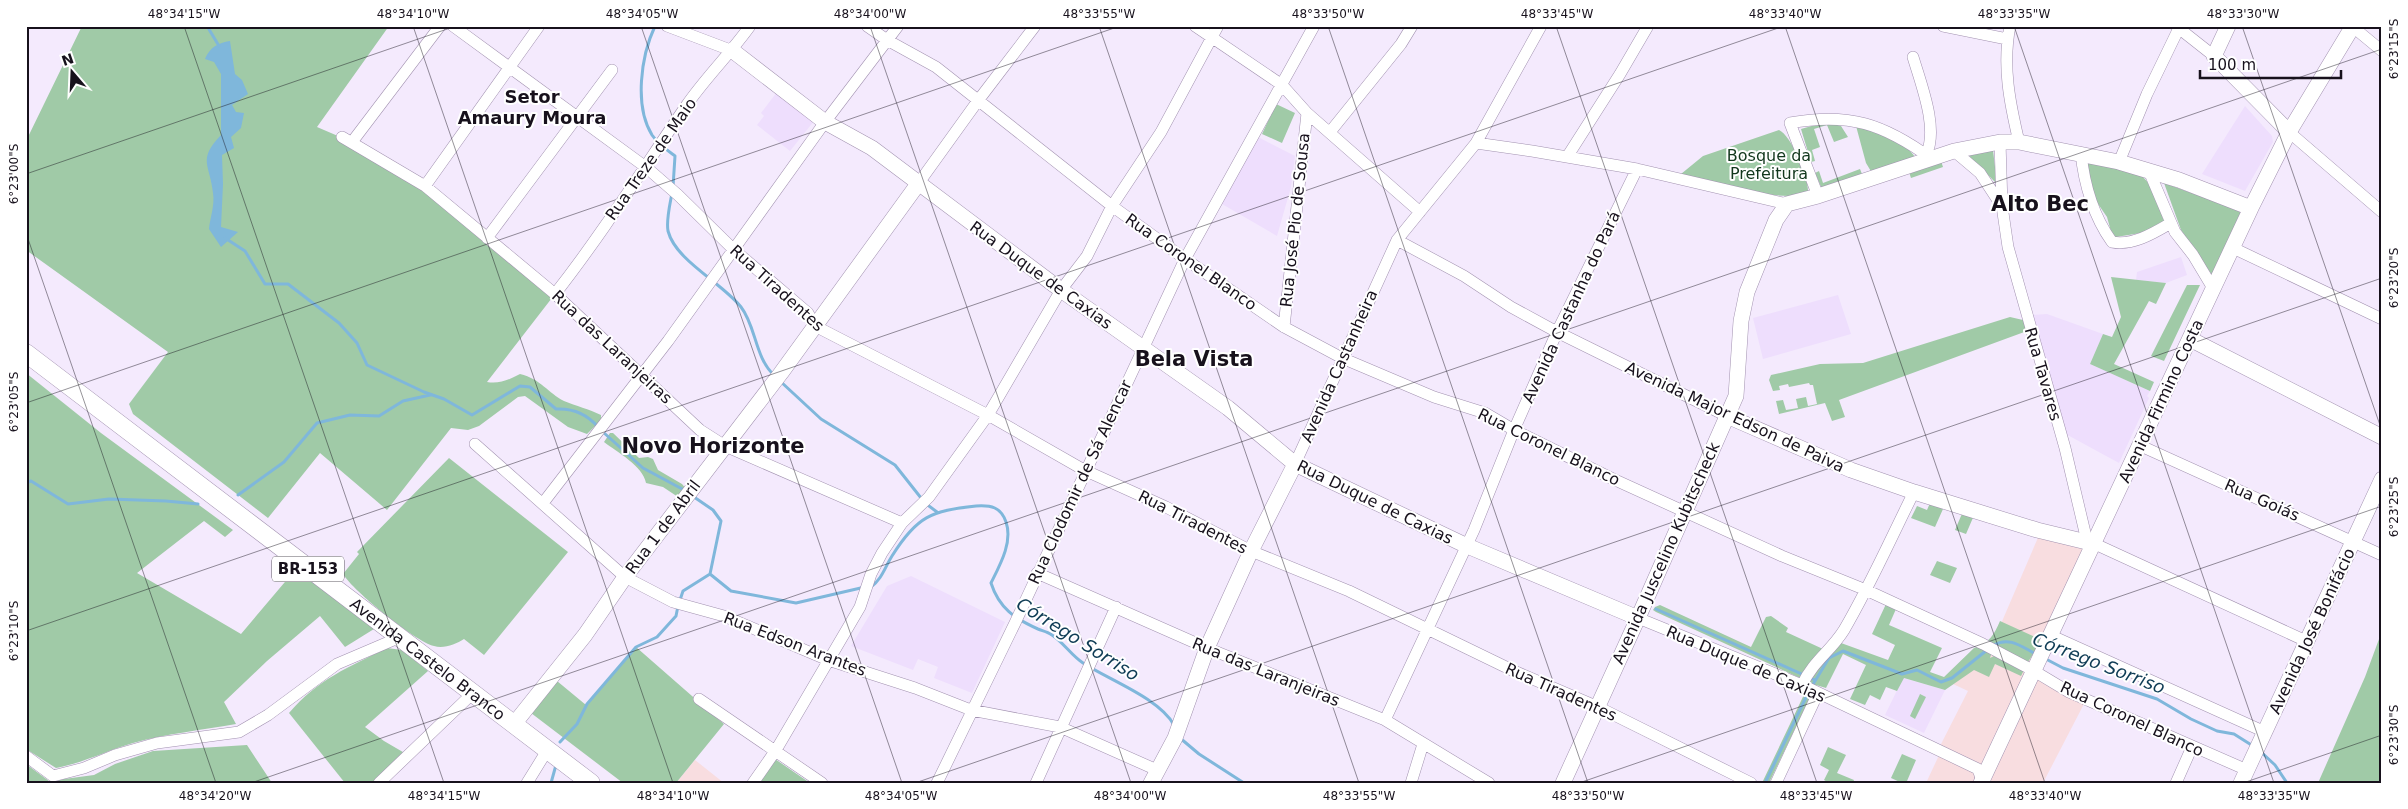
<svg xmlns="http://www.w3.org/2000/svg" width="2408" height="809" viewBox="0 0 2408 809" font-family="'DejaVu Sans',sans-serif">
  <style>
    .commercial { fill: #f8dde0 }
    .built { fill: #eedefd }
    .green { fill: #a0caa7 }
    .water { fill: #7fb7db }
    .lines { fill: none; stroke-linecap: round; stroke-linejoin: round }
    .stream { stroke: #7fb7db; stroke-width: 3 }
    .street-casing { stroke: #a292b0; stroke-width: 12 }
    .secondary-casing { stroke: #a292b0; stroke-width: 16 }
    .primary-casing { stroke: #a292b0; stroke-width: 19 }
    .street { stroke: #fff; stroke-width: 11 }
    .secondary { stroke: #fff; stroke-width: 15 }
    .primary { stroke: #fff; stroke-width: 18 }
    .ticks { fill: none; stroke: #17111c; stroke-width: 1; stroke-opacity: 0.45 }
    .labels { text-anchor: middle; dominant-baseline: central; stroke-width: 4; stroke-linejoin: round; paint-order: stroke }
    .shield { fill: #fff; stroke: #5d5860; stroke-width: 1 }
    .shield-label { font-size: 15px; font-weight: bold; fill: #17111c }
    .park-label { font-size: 16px; fill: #11371c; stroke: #fff }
    .street-label { font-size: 16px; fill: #17111c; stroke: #fff }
    .neighbourhood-label { font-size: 18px; font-weight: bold; fill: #17111c; stroke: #fff }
    .water-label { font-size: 18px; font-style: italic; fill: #0f3c55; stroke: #fff }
    .district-label { font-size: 21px; font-weight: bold; fill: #17111c; stroke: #fff }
    .neatline { fill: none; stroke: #17111c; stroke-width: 2 }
    .ticks-label { font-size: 12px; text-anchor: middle; fill: #17111c }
  </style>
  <rect width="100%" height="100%" fill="#f4eafd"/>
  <path class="commercial" d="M2040 533 2087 541 2035 671 2086 700 2043 783H1926L1941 751 1938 750 1968 691 1953 684 1961 671 1997 633Z
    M695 760 724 783H676Z"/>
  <path class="built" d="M777 92 814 121 790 151 757 125 764 116 761 113Z
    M2245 106 2272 136 2273 142 2245 191 2202 174Z
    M1256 136 1295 156 1291 187 1277 236 1222 204Z
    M2181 257 2187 275 2166 283 2136 280 2137 272Z
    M1838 295 1851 334 1763 359 1753 318Z
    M2047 314 2103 334 2090 364 2150 391 2147 396 2149 398 2119 463 2062 432 2032 315Z
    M911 576 1005 622 972 693 934 678 938 667 918 659 913 670 851 646 887 586Z
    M1903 678 1945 690 1924 733 1885 715Z"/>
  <path class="green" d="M82 26H389L317 127 352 142 425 186 555 294 487 382C499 384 509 380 520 374 541 379 548 393 564 401 576 406 589 409 601 415V420L587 434 568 427 525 396 518 397 479 426 468 430 451 428 387 510 320 453 268 518 133 414 129 404 168 352 26 250V141Z
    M1276 104 1295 113 1282 143 1262 134Z
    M1826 122 1841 126 1848 137 1834 142 1827 125 1814 129 1820 147 1812 150 1815 161 1811 162 1801 129Z
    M1856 126C1873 131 1906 142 1915 157L1872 173 1866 163Z
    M1779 130C1792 136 1810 180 1808 194 1773 202 1717 183 1681 174L1703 156Z
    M1993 150 1997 184 1967 154Z
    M1941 161 1943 167 1911 178 1909 172Z
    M2090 161C2103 164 2130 168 2140 175 2154 184 2159 206 2164 221L2147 232 2116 237 2112 235 2107 217 2096 201 2086 163Z
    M1860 169 1862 174 1822 189 1815 173 1819 171 1823 183Z
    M2164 183 2241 211 2242 215 2212 275 2181 230Z
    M2111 277 2166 283 2156 304 2149 301 2114 364 2154 382 2150 391 2090 364 2103 334 2112 337 2121 317Z
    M2187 285H2200L2164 361 2151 356Z
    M2010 317 2023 320 2027 331 1839 400 1845 417 1832 421 1825 403 1779 414 1776 401 1783 400 1786 410 1798 408 1796 399 1806 397 1808 406 1817 404 1813 385H1810L1809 383 1789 387 1788 384 1779 386 1780 390 1773 391 1769 380 1771 375 1820 364 1863 363Z
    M26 373 101 433 233 530 225 537 204 521 137 573 241 634 290 576 280 574 297 570 374 629 345 647 320 616 267 661 224 702 236 724C201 730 166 734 133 743 106 751 83 763 56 768L26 749Z
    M610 433H613L639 458 648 457 653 459 658 470 682 484 687 490 678 497 663 487 646 483C643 466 617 452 604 442Z
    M449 458 568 552 484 655 464 639C456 644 444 649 434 646 416 642 353 591 343 574L359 554 357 552Z
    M1930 503 1943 509 1935 527 1911 518 1917 506 1927 510Z
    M1964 509 1975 513 1966 534 1955 530Z
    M1937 561 1957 568 1950 583 1930 575Z
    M1886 604 1896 609 1889 625 1942 648 1930 672 1944 677 1974 648C1989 643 1994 635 2000 621L2042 640 2028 662 1992 652 1990 658 1994 656 2024 670 2021 676 1995 664 1989 677 1974 670 1945 690 1904 678 1897 691 1886 687 1880 700 1870 695 1865 705 1850 699 1866 665 1843 654 1826 688 1816 685 1769 783H1762L1810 682 1809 676 1841 643 1888 660 1895 645 1872 634Z
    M1660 605 1751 647 1766 617 1771 616 1788 628 1786 632 1823 649 1800 678 1656 612 1653 610 1655 607Z
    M2382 631V783H2318L2365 677Z
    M636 647 724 724 676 783H623L531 713 557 681 586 705Z
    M387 648 402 650 428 671 365 727 384 741 408 755 379 783H345L289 713C318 679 349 667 387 648Z
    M1920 694 1926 697 1915 719 1910 716Z
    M247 745 272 783H26V764L49 781 94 775 115 764 153 751Z
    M1828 747 1846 755 1837 773 1854 780 1853 783H1829L1824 780 1829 770 1820 765Z
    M1902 754 1916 760 1907 781 1917 783H1902L1891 778Z
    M775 759 810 783H759Z"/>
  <path class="water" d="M230 41 235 74 242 80 248 94 232 105 236 112 244 113 241 128 231 137 234 148 222 155 223 184 221 227 238 232 221 247 209 229C210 218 215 205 213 193 210 164 197 160 221 135V74L214 62 205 59C210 47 218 43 230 41Z"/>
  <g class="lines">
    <path class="stream" d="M207 26 219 46
      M655 26C641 56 634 106 652 135 658 144 667 150 675 156L673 187
      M672 193C670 204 666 220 668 231 676 261 721 282 741 307 756 326 755 358 774 375
      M225 238 245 251 265 284H288L339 323 357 343 367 365 424 392 444 399 472 415 520 386 530 387 556 409C574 408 587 414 598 427
      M780 381 821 419 895 465 925 503 937 512
      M603 432 643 468 684 490
      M26 483 31 481 68 504 109 499 166 501 198 504
      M238 495 284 462 317 423 350 415 379 416 403 401 430 395
      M694 497 713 510 721 521 710 574
      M710 574 731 591 796 603 865 587
      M871 587C882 579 885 567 892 556 917 516 931 511 976 506 991 505 1001 507 1006 522 1013 542 1000 565 991 583 999 608 1015 619 1038 629 1043 631 1048 632 1052 635 1064 643 1071 655 1083 663 1109 680 1159 698 1174 725
      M680 600 683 591 710 574
      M1656 609 1815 680
      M1994 645C2009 636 2022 647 2036 654
      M2044 658 2063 668 2157 699 2191 719 2217 731 2234 734 2253 746
      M1812 686 1829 658 1843 651 1902 674 1917 670 1941 682 1952 678 1987 650
      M1180 738 1199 754 1244 783
      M560 742 577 724 587 704 636 647 657 637 676 616 678 606
      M2260 751 2275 765 2287 783
      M551 783 556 765
      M1765 783 1809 691"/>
    <g class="street-casing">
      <path id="street" d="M453 26 647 168 678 195 733 249 808 313 815 326 988 415 1084 470 1166 507 1251 551 1349 591 1514 671 1598 707 1751 783
        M667 26 733 51
        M867 26 887 40 936 67 1112 206 1185 259 1284 327 1342 358 1434 397 1485 413 1514 430 1613 479 1782 556 1866 590 1983 644 2034 671 2069 692 2247 770
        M1195 26 1282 85 1307 113 1420 212
        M1943 26 2007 39
        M2010 26C2002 66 2010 104 2019 142
        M2176 26 2214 56
        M2353 27 2382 51
        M1913 57C1921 84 1939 129 1926 155
        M1330 132 1401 44 1412 26
        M2289 132 2382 212
        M342 137 425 186 555 294 700 430 725 446 902 523
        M352 142 440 26
        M2000 142 2002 206 2008 247 2065 448 2087 541
        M1476 143 1532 151 1637 169 1787 204
        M1954 151 1980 173 2001 205
        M2081 153C2084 184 2094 217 2112 242 2133 246 2154 233 2171 223
        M1567 157 1620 74 1648 26
        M2119 162 2147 94 2179 28
        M2149 171 2175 232 2193 255 2214 290
        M918 184 977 102 1035 26
        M425 186 539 26
        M1818 196 1790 123C1849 112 1884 124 1932 159
        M487 238 612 70
        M1397 240 1464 276 1511 307 1557 332 1727 416
        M2233 248 2382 319
        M555 294C602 234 643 169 686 106 705 78 730 54 750 26
        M1284 327 1307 113
        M475 444 625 577 673 602 724 616 828 660 915 688 971 710 1060 727 1157 770
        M2141 446 2382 555
        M1295 464 1397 240 1476 143 1541 26
        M543 503 668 341 825 122 898 26
        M2095 544 2306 641
        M1037 573 1207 648 1385 720 1489 783
        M1638 618 1802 685 1978 769 1982 781 1985 782
        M2052 636 2265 732
        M1802 685C1814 660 1831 651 1844 630 1870 586 1891 538 1914 492
        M699 699 822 783
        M1385 720 1474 530 1514 430 1557 332 1637 169
        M26 756 53 776 84 768 115 755 157 743 239 732 268 715 337 664 398 638
        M379 783 473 693
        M527 783 548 749
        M753 783 776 750 860 607 871 574 882 553 902 523 929 497 988 415 1061 290 1087 256 1112 206 1161 132 1218 26
        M937 783 1015 623 1185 259 1314 26
        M1036 783 1116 607
        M1411 783 1423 744
        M1776 783 1818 693
        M2176 783 2192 747"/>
    </g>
    <g class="secondary-casing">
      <path id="secondary" d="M2228 26 2214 56 2289 132
        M733 51 825 122 872 148 1061 290 1228 408 1295 464 1465 545 1638 618
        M2190 339 2382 437
        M1727 416 1851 470 1914 492 2037 530 2095 544
        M514 724 585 635 625 577 781 373 918 184
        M1151 783 1175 738 1207 648 1251 551 1295 464
        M1563 783 1638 618 1736 396 1741 321 1747 292 1776 220 1787 204 1818 196 1954 151 2000 142H2019L2119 162 2179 180 2251 208
        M1981 783 2251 208 2289 132 2353 26
        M2241 783 2382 479"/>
    </g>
    <g class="primary-casing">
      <g id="primary">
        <path id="s1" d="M26 353 591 783"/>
      </g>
    </g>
    <use href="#street" class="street"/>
    <use href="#secondary" class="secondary"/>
    <use href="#primary" class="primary"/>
  </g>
  <path class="ticks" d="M184 26 444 783M413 26 673 783M641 26 902 783M870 26 1131 783M1099 26 1359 783M1328 26 1588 783M1556 26 1817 783M1785 26 2045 783M2014 26 2274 783M2242 26 2382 431M26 174 456 26M26 233 216 783M26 403 1120 26M26 631 1784 26M251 783 2382 49M915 783 2382 278M1579 783 2382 506M2243 783 2382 735"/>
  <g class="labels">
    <rect class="shield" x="272" y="556.5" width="72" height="25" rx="4"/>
    <g class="shield-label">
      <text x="308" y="569">BR-153</text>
    </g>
    <g class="park-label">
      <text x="1769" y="155">Bosque da<tspan x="1769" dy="18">Prefeitura</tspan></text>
    </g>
    <g class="street-label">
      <text transform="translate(651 159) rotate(-55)">Rua Treze de Maio</text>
      <text transform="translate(1295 220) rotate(-84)">Rua José Pio de Sousa</text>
      <text transform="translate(1191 262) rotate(35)">Rua Coronel Blanco</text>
      <text transform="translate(1041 275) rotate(36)">Rua Duque de Caxias</text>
      <text transform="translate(777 288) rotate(42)">Rua Tiradentes</text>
      <text transform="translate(1571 307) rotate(-65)">Avenida Castanha do Pará</text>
      <text transform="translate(612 347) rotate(43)">Rua das Laranjeiras</text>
      <text transform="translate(1339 366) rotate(-66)">Avenida Castanheira</text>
      <text transform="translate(2043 374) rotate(74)">Rua Tavares</text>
      <text transform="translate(2161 401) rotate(-65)">Avenida Firmino Costa</text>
      <text transform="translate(1735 417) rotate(25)">Avenida Major Edson de Paiva</text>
      <text transform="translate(1549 447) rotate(26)">Rua Coronel Blanco</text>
      <text transform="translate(1080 482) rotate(-65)">Rua Clodomir de Sá Alencar</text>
      <text transform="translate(2262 500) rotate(24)">Rua Goiás</text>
      <text transform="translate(1375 502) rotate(26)">Rua Duque de Caxias</text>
      <text transform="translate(1193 522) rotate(27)">Rua Tiradentes</text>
      <text transform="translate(663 527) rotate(-53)">Rua 1 de Abril</text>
      <text transform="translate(1666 553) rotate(-66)">Avenida Juscelino Kubitscheck</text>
      <text transform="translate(2312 631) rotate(-65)">Avenida José Bonifácio</text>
      <text transform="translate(795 644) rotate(21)">Rua Edson Arantes</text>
      <text stroke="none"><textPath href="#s1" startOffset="505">Avenida Castelo Branco</textPath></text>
      <text transform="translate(1746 664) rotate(23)">Rua Duque de Caxias</text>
      <text transform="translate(1266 672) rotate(22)">Rua das Laranjeiras</text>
      <text transform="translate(1561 692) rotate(24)">Rua Tiradentes</text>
      <text transform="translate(2132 719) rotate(25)">Rua Coronel Blanco</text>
    </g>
    <g class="neighbourhood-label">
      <text x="532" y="96">Setor<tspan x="532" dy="21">Amaury Moura</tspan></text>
    </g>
    <g class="water-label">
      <text transform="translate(1078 639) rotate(32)">Córrego Sorriso</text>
      <text transform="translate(2099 663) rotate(21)">Córrego Sorriso</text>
    </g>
    <g class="district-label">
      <text x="2040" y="204">Alto Bec</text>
      <text x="1194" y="359">Bela Vista</text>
      <text x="713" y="446">Novo Horizonte</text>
    </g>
  </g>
  <rect width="2408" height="809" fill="none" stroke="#ffffff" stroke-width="55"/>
  <g transform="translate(72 72) rotate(341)" stroke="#ffffff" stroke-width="4" paint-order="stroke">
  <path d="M0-4L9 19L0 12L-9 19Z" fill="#17111c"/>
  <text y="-8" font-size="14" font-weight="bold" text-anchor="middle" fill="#17111c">N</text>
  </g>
  <path d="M2200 70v8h141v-8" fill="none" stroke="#17111c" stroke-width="2.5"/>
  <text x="2208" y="70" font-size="15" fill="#17111c" stroke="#ffffff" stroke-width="4" paint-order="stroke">100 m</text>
  <rect x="28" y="28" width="2352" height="754" class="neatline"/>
  <g class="ticks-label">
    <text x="184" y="18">48°34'15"W</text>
    <text x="413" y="18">48°34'10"W</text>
    <text x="642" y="18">48°34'05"W</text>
    <text x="870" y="18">48°34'00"W</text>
    <text x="1099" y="18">48°33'55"W</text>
    <text x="1328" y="18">48°33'50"W</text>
    <text x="1557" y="18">48°33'45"W</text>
    <text x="1785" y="18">48°33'40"W</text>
    <text x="2014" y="18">48°33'35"W</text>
    <text x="2243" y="18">48°33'30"W</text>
    <text transform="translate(2394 49) rotate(-90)" y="4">6°23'15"S</text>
    <text transform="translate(14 174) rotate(-90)" y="4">6°23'00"S</text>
    <text transform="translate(2394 278) rotate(-90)" y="4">6°23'20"S</text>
    <text transform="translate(14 402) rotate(-90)" y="4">6°23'05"S</text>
    <text transform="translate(2394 507) rotate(-90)" y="4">6°23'25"S</text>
    <text transform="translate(14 631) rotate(-90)" y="4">6°23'10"S</text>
    <text transform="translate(2394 735) rotate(-90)" y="4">6°23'30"S</text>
    <text x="215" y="800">48°34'20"W</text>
    <text x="444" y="800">48°34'15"W</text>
    <text x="673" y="800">48°34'10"W</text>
    <text x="901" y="800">48°34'05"W</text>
    <text x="1130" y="800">48°34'00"W</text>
    <text x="1359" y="800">48°33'55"W</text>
    <text x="1588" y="800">48°33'50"W</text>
    <text x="1816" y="800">48°33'45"W</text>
    <text x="2045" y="800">48°33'40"W</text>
    <text x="2274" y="800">48°33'35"W</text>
  </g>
</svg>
